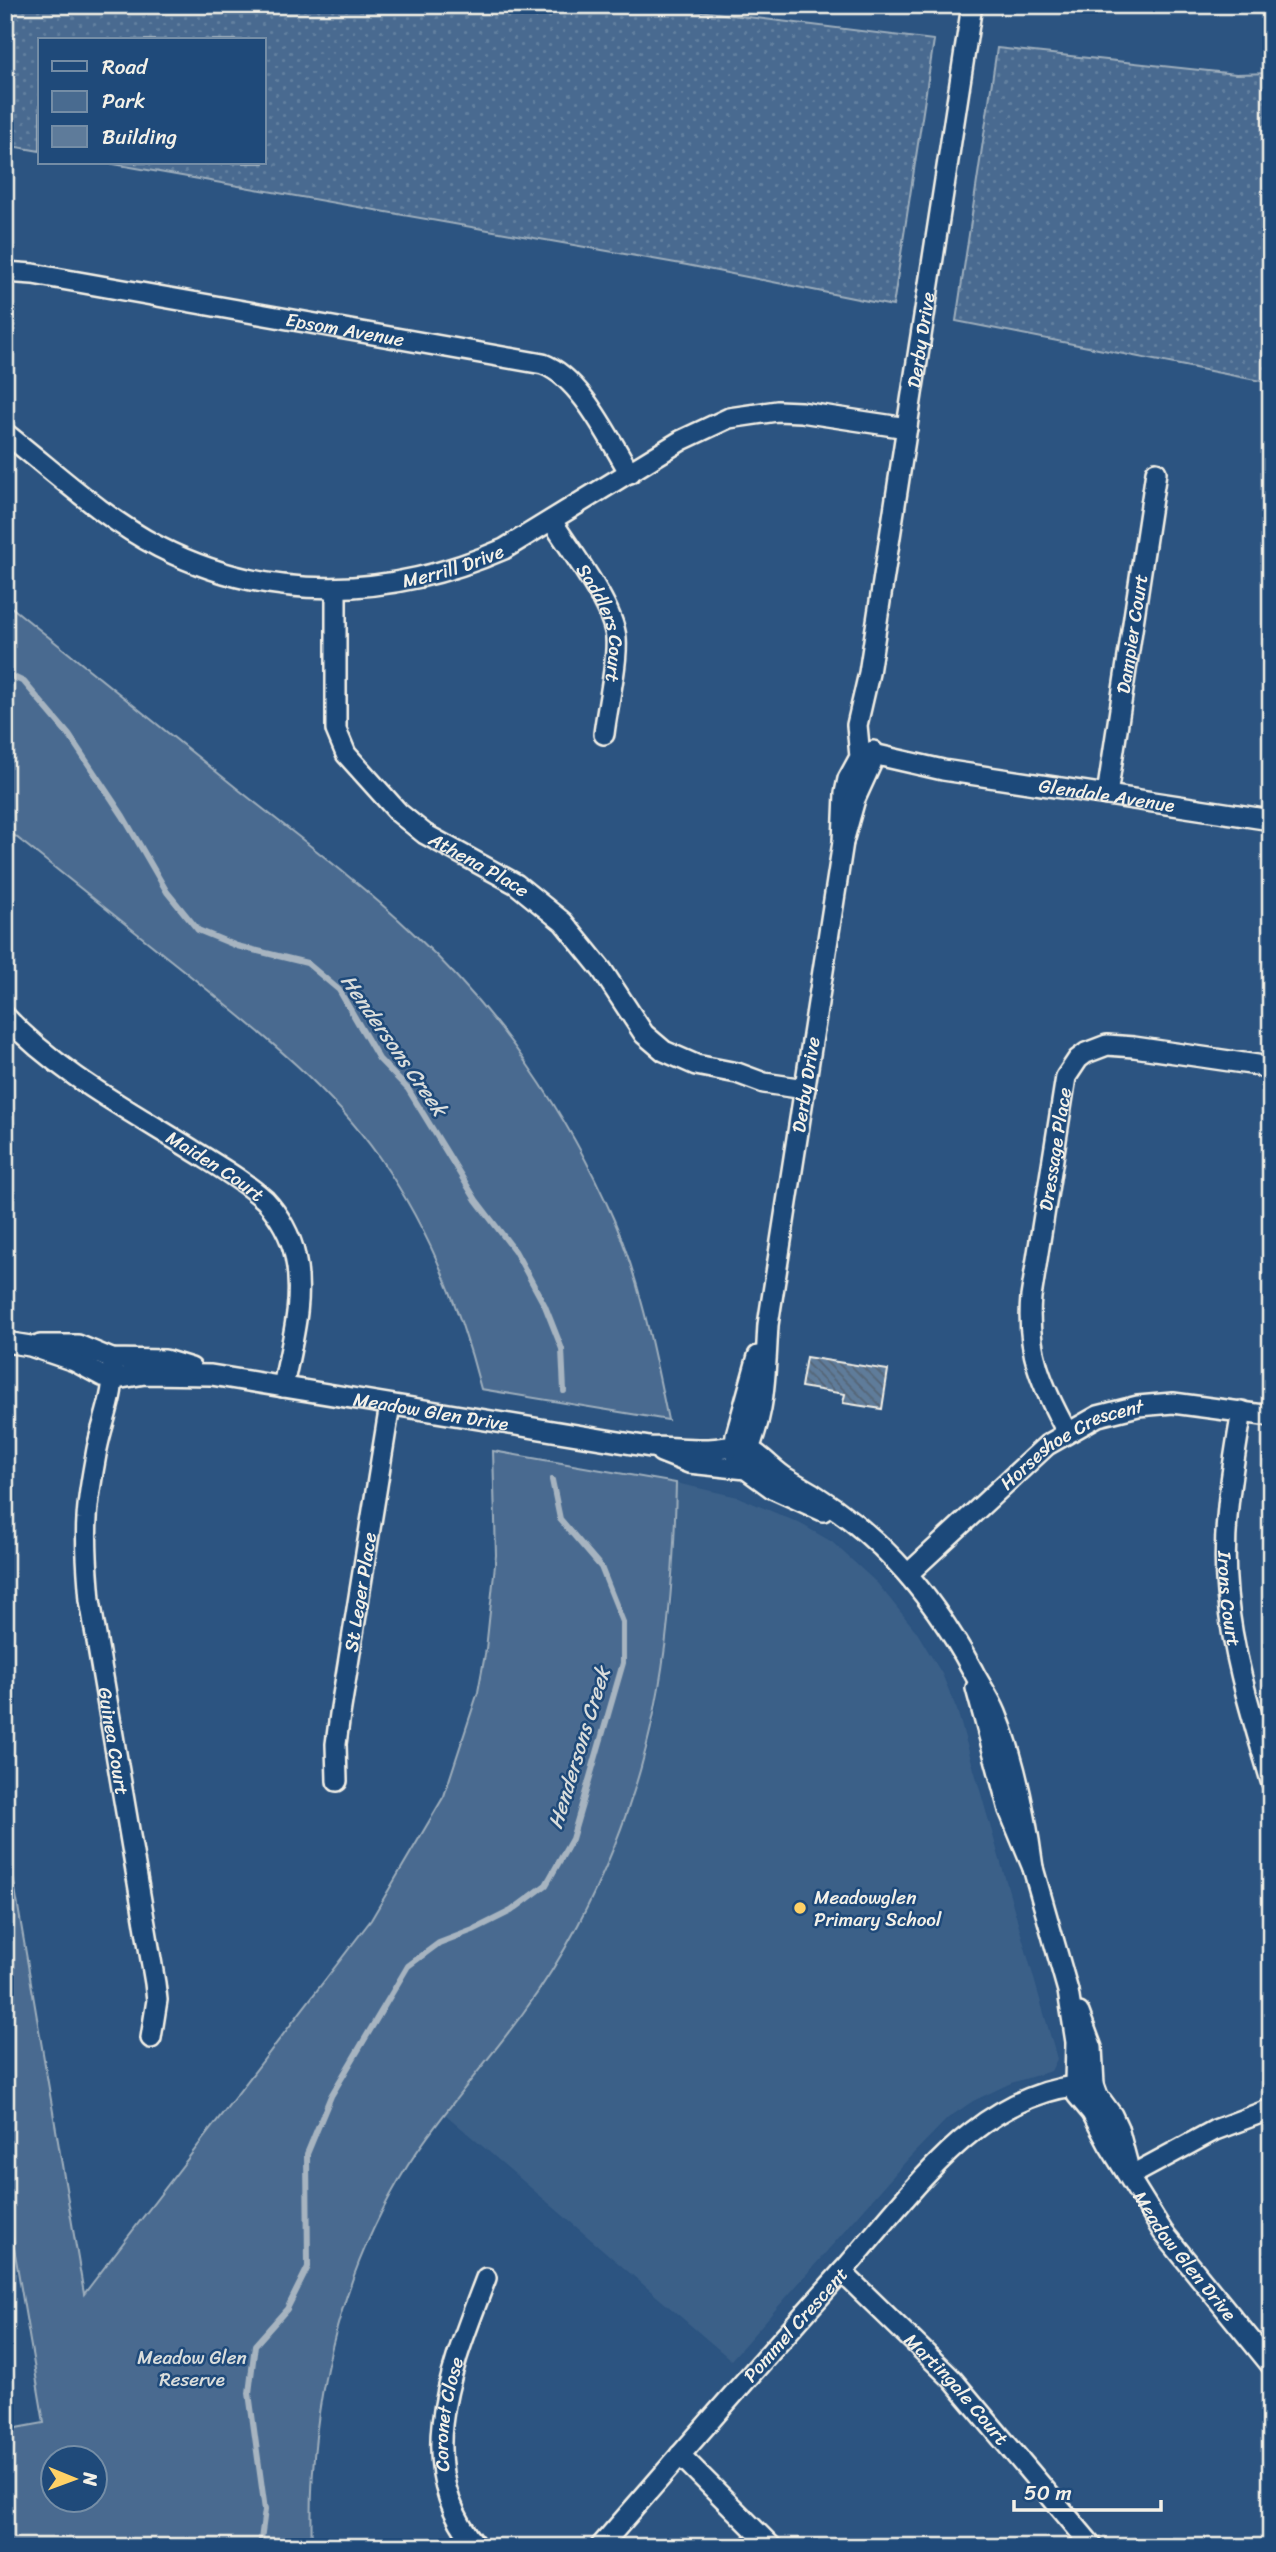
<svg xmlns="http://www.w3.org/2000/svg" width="1276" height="2552" viewBox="0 0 1276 2552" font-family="Sriracha,sans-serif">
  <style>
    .built { fill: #3b6088 }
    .grass { fill: url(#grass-dots); stroke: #9eaebc; stroke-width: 2 }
    .park { fill: #496b90; stroke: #9eaebc; stroke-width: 2; fill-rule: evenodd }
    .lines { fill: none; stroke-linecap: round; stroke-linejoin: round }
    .stream { stroke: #a7b4c0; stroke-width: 6 }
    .building { fill: url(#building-back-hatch); stroke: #f4f1e8; stroke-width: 2 }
    .minor-casing { stroke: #f4f1e8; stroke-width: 24 }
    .minor { stroke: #1f4a7a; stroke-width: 19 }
    .poi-dot { fill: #ffd166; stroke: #1f4a7a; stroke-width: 2.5 }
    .labels { text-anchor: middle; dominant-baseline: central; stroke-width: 5; stroke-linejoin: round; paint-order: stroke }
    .street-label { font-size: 19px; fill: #f4f1e8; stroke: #1f4a7a }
    .poi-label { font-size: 19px; fill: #f4f1e8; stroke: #1f4a7a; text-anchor: start }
    .park-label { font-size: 19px; fill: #dadddb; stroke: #1f4a7a }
    .water-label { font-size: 21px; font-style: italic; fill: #dadddb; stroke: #1f4a7a }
  </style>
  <defs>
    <pattern id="grass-dots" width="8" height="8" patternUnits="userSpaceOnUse" patternTransform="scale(1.75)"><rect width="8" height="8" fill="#496b90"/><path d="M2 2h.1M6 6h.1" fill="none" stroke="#6481a0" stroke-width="1.8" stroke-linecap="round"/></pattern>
    <pattern id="building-back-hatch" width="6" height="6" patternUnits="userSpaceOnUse" patternTransform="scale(1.75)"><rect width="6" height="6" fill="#5e7b9a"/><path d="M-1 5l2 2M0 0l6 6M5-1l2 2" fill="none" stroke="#556474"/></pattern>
  </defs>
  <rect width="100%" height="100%" fill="#2c5481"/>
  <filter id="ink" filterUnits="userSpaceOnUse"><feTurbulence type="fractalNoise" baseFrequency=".0143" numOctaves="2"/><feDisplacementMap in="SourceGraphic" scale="14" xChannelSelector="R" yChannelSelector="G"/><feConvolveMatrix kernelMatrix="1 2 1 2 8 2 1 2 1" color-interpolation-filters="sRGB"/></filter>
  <g filter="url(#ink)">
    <path class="built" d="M676 1483 738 1497 799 1523 832 1542 877 1583 916 1631 942 1674 957 1710 1057 2059 1051 2071 1011 2083 973 2101 948 2118 908 2159 731 2360 445 2114 492 2054 549 1975 577 1927 615 1846 648 1749 658 1704 672 1602Z"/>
    <path class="grass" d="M5 5H650L934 40 893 306 687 265 108 163H264V40H40V151L5 145Z
      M997 48 1236 74 1271 73V383L956 321Z"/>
    <path class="park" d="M5 602C83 664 161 727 239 790 297 836 358 881 412 932 498 1011 568 1113 614 1220 641 1284 654 1352 668 1420L481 1389C460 1307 428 1227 379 1157 328 1085 256 1029 188 974 127 925 66 877 5 828Z
      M493 1451 676 1483C673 1646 655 1778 578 1925 562 1955 543 1986 523 2013 486 2064 442 2112 408 2165 337 2279 307 2414 312 2547H5V2430L44 2423 5 2195V1830L84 2294 371 1920 444 1796 478 1692 486 1649 496 1555ZM52 2458H94V2500H52Z"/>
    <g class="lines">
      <path class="stream" d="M5 673 24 682 69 735 123 816 167 892 198 930 237 946 307 963 339 990 379 1059 408 1089 476 1200 515 1251 545 1306 562 1349 564 1391
        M260 2547 265 2510 249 2393 255 2345 287 2309 308 2267 307 2154 331 2096 408 1966 439 1943 473 1930 511 1911 546 1885 572 1839 623 1663V1622L601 1567 560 1519 552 1480"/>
    </g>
    <path class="building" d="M806 1357 888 1370 882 1409 843 1403 845 1394 801 1387Z"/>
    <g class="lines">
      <g class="minor-casing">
        <g id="minor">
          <path id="s1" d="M5 272 33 274 543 364C581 378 609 439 630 473"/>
          <path id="s2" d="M5 433C55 472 103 518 159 547 270 604 392 598 504 549L682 440 729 418 777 411 801 412 907 428"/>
          <path id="s3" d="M552 521C570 550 613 605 616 638 618 663 607 707 604 734"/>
          <path id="s4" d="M336 588V730L346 754 399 813 425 834 516 884 563 922 602 970 644 1034 664 1051 696 1065 737 1073 764 1083 805 1089"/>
          <path id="s5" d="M861 757 873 754 943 770 1271 820"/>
          <path id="s6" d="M1107 795 1156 472"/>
          <path id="s7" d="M843 842 845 793 848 779 860 757 857 725 869 673 972 5"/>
          <path id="s8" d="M5 1016C57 1072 127 1109 191 1149 216 1165 243 1180 265 1200 279 1215 291 1236 295 1256 305 1299 291 1345 283 1387"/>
          <path id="s9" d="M5 1342 30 1346 74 1361 102 1376 122 1378 145 1374 211 1375 650 1447C668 1447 685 1449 703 1449 717 1450 730 1444 745 1448 761 1453 773 1471 788 1479 872 1525 928 1587 973 1671 980 1685 990 1698 996 1713 1016 1762 1026 1815 1033 1868"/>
          <path d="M40 1345H78L112 1359 165 1360 191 1368"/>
          <path id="s10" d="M112 1359C117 1392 103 1418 97 1449 93 1472 88 1496 87 1519 85 1546 88 1573 90 1600L155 1983 157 2000 151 2038"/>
          <path id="s11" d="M1242 1411C1232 1471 1221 1532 1227 1593 1233 1658 1253 1719 1271 1781"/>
          <path id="s12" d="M1067 1432C1042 1386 1026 1351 1031 1297L1066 1077 1078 1059 1086 1053 1107 1045 1134 1047 1257 1065 1271 1071"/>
          <path d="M661 1452 689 1463 746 1469 772 1488 823 1511"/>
          <path d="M738 1459 735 1446 736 1435 758 1356"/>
          <path id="s13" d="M739 1467C766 1425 765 1374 768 1325L843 842 855 799 871 764 873 751"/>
          <path id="s14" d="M908 1574 1047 1445 1098 1416 1138 1406 1173 1403 1271 1416"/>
          <path id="s15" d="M976 1688 1009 1810 1033 1868 1068 1991 1076 2042 1075 2082 1077 2095 1092 2113 1109 2145 1163 2232 1271 2365"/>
          <path id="s16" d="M337 1781 336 1744 340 1714 390 1405"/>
          <path d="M1079 2013 1092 2048 1094 2085 1098 2096 1112 2115 1118 2128 1127 2162"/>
          <path d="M1130 2176 1215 2130 1271 2109"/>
          <path id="s17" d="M842 2272 952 2379 1093 2547"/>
          <path d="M680 2455 772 2547"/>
          <path id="s18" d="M477 2547C408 2466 453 2365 486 2278"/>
          <path id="s19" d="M600 2547C683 2452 765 2357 849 2264 886 2222 929 2165 972 2132 1006 2105 1050 2084 1094 2085"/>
        </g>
      </g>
      <use href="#minor" class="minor"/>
    </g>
  </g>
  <circle class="poi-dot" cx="800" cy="1908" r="7"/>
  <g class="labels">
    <g class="street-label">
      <text stroke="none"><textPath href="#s1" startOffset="345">Epsom Avenue</textPath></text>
      <text stroke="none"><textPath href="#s7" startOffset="511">Derby Drive</textPath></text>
      <text stroke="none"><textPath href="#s2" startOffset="495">Merrill Drive</textPath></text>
      <text stroke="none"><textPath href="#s3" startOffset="116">Saddlers Court</textPath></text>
      <text stroke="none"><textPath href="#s6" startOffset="163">Dampier Court</textPath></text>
      <text stroke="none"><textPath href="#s5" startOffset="250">Glendale Avenue</textPath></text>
      <text stroke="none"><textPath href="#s4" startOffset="343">Athena Place</textPath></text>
      <text stroke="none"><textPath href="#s13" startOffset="390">Derby Drive</textPath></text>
      <text stroke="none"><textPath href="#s12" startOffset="292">Dressage Place</textPath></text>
      <text stroke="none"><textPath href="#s8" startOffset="259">Maiden Court</textPath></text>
      <text stroke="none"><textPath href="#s9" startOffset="436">Meadow Glen Drive</textPath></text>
      <text stroke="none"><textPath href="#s14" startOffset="212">Horseshoe Crescent</textPath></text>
      <text stroke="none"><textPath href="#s16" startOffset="191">St Leger Place</textPath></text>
      <text stroke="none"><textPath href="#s11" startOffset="189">Irons Court</textPath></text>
      <text stroke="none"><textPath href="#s10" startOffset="387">Guinea Court</textPath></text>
      <text stroke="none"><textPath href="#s15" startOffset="616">Meadow Glen Drive</textPath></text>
      <text stroke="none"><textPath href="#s19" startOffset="296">Pommel Crescent</textPath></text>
      <text stroke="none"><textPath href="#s17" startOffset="164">Martingale Court</textPath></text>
      <text stroke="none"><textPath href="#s18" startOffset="142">Coronet Close</textPath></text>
    </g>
    <g class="poi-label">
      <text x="814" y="1897">Meadowglen<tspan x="814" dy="22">Primary School</tspan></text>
    </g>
    <g class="park-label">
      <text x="192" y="2357">Meadow Glen<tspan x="192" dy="22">Reserve</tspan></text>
    </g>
    <g class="water-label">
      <text transform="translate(394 1045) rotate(55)">Hendersons Creek</text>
      <text transform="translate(579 1748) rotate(-73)">Hendersons Creek</text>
    </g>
  </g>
  <rect width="1276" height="2552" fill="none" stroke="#1f4a7a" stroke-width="28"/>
  <rect x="14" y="14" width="1248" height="2524" fill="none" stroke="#f4f1e8" stroke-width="2.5" filter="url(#ink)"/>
  <rect x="38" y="38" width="228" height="126" fill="#1f4a7a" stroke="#748da6" stroke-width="2"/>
  <rect x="52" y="61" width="35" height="10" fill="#1f4a7a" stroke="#748da6" stroke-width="2"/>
  <text x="102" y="74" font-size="21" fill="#f4f1e8">Road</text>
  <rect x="52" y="91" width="35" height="21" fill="#496b90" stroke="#748da6" stroke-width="2"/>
  <text x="102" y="108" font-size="21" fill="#f4f1e8">Park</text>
  <rect x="52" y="126" width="35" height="21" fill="#5e7b9a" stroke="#748da6" stroke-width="2"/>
  <text x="102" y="144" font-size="21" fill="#f4f1e8">Building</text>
  <g transform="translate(74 2479) rotate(91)"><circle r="33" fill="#1f4a7a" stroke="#748da6" stroke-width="2"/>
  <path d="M0-5L12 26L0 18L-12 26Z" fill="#ffd166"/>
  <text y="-10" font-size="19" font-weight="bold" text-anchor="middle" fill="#f4f1e8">N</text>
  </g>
  <path d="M1014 2500v10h147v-10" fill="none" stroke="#f4f1e8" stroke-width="3.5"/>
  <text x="1024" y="2500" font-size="21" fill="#f4f1e8" stroke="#1f4a7a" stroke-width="5" paint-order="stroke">50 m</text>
</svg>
